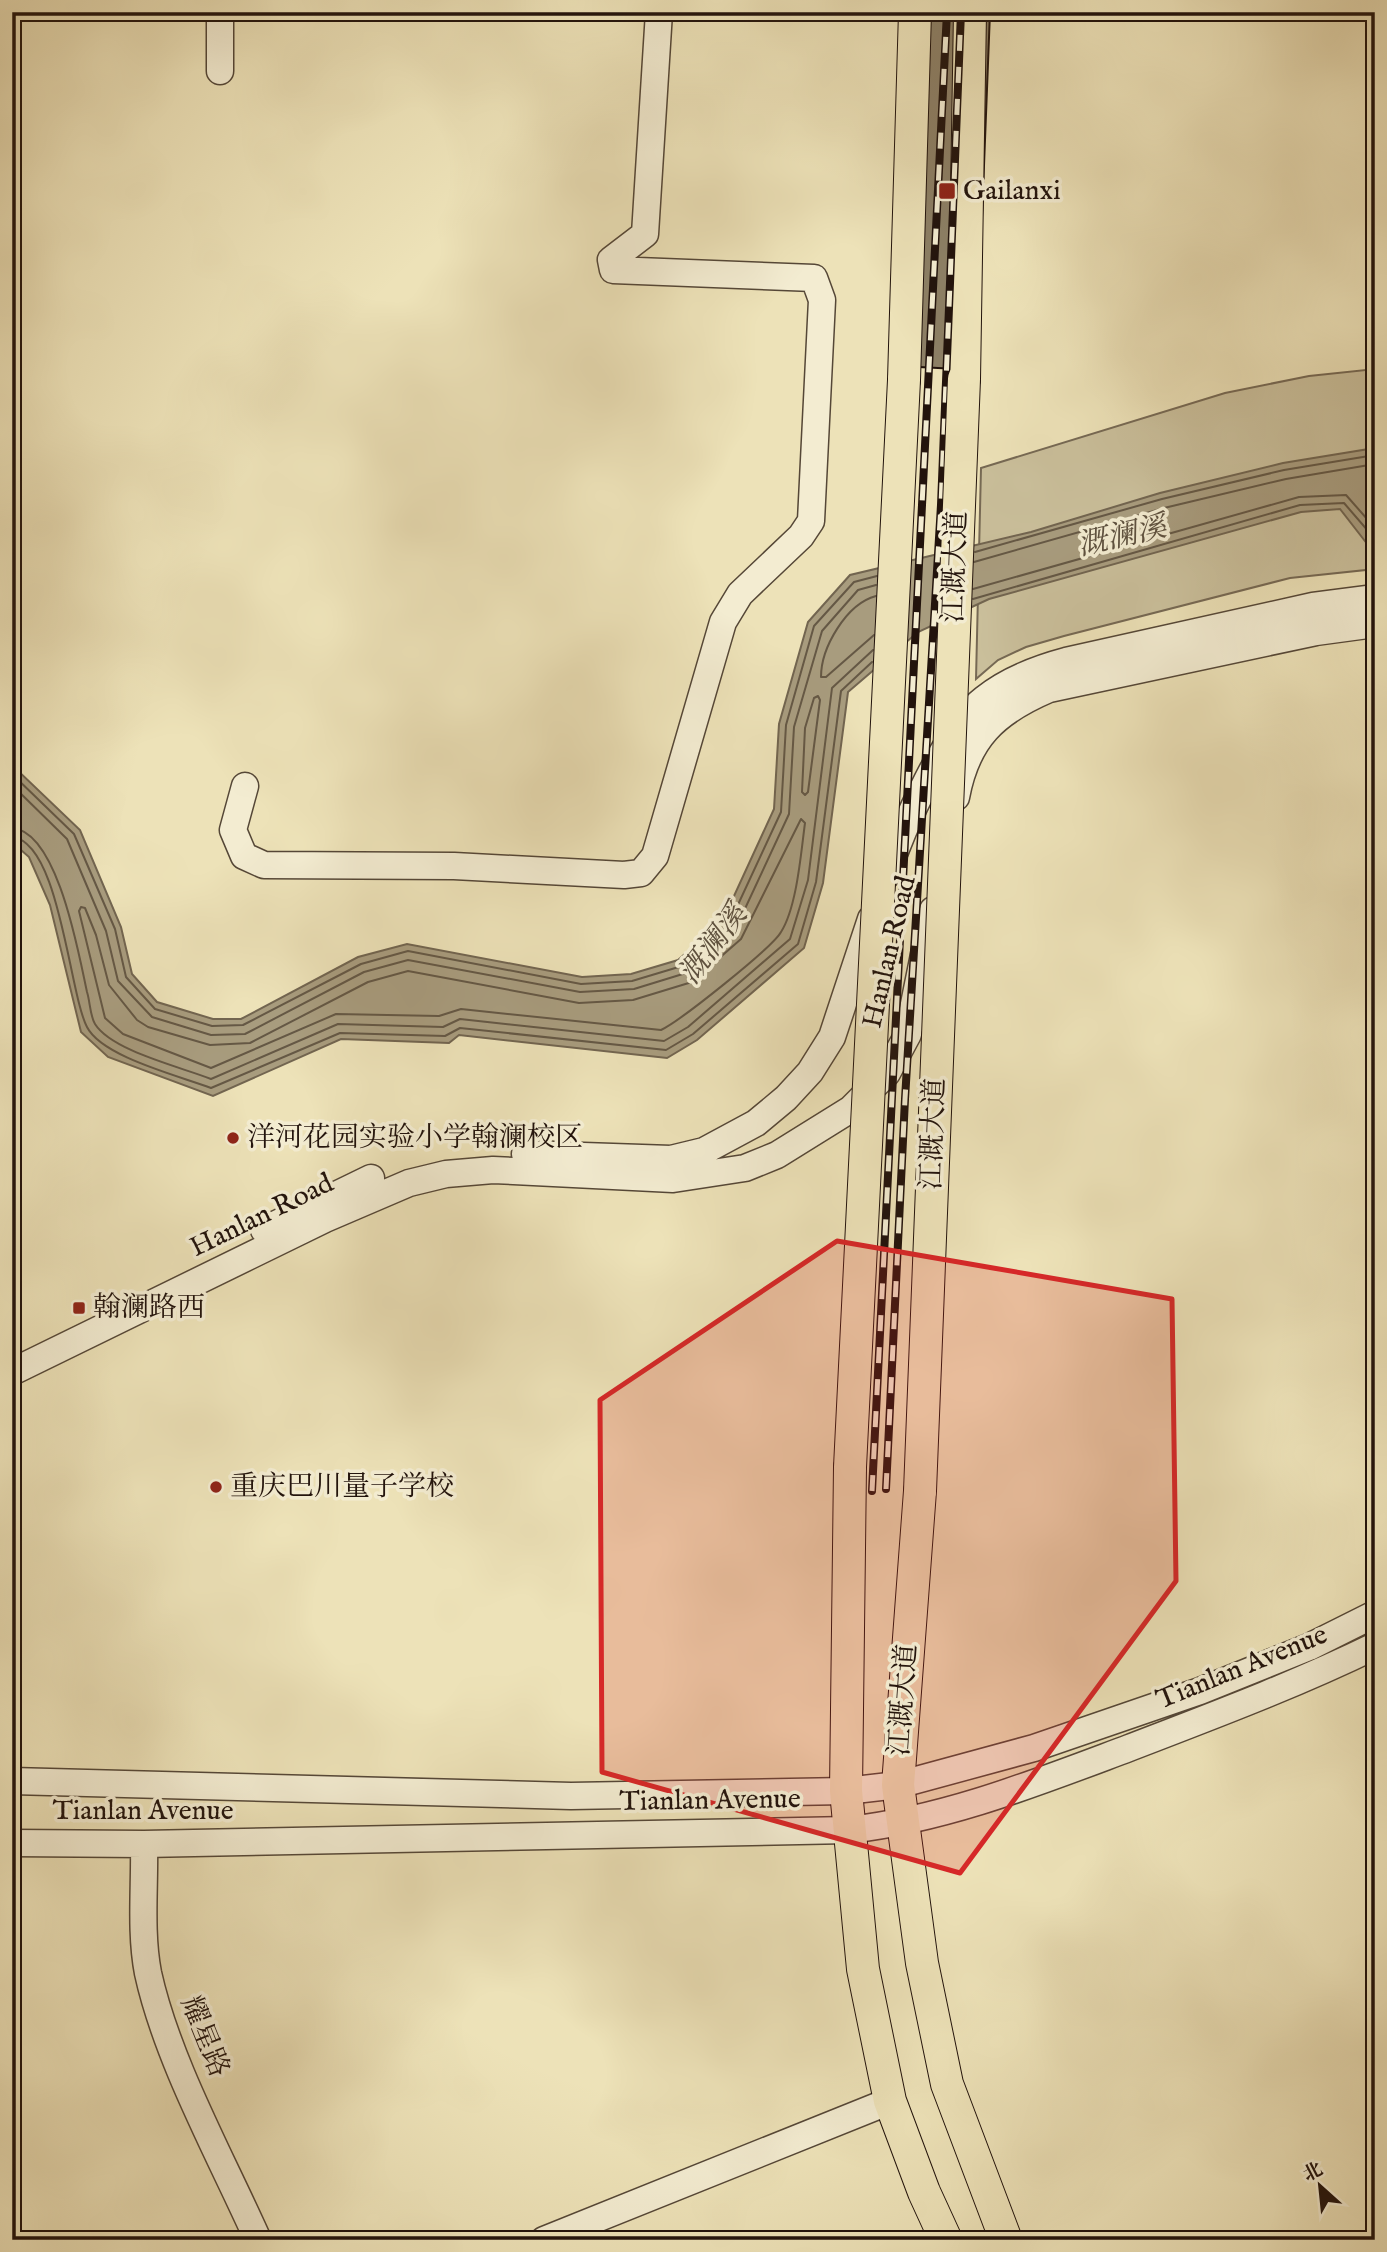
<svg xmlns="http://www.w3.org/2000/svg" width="1387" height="2252" viewBox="0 0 1387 2252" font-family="'IM FELL English','Noto Serif SC',serif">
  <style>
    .green { fill: #cabf9b; stroke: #766954; stroke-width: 2 }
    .water { fill: #a89c7e; stroke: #726550; stroke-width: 2 }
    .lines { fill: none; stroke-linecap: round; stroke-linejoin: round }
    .shore { stroke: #655845; stroke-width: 2 }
    .building { fill: #8c7f65; stroke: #22130c; stroke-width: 2 }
    .minor-casing { stroke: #554737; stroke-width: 29 }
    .major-casing { stroke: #22130c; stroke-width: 34 }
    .minor { stroke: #f3ecd1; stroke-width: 26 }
    .major { stroke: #ede2b8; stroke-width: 32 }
    .rail-casing { stroke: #22130c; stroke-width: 8 }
    .rail { stroke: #f3ecd1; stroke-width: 5; stroke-dasharray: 16; stroke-linecap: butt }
    .major-bridge-casing { stroke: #22130c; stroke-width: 34; stroke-linecap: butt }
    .major-bridge { stroke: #ede2b8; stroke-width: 32 }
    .marked { fill: #d62828; fill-opacity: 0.2; stroke: #d62828; stroke-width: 5; stroke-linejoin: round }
    .poi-dot { fill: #8f2418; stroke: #f3ecd1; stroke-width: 2.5 }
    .labels { text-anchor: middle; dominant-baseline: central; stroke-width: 7; stroke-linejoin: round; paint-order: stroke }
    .poi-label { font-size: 28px; fill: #22130c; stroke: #f3ecd1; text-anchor: start }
    .street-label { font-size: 28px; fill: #22130c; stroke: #f3ecd1 }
    .water-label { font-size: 30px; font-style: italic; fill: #5e513f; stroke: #f3ecd1 }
  </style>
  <rect width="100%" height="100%" fill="#ede2b8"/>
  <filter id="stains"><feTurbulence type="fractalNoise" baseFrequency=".00286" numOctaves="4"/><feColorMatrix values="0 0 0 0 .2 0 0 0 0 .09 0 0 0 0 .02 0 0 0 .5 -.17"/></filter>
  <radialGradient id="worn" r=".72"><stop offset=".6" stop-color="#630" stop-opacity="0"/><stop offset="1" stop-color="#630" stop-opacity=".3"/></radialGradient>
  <path class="green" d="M1375 369V569L1290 578 1064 636 1026 647 998 660 976 679 981 468 1225 393 1309 376Z"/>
  <path class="water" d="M1375 448V547L1368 545 1340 509 1301 512 989 599 918 632 848 692 823 883 804 948 697 1040 667 1058 459 1035 449 1043 341 1039 213 1096 108 1057 81 1032 50 905 29 857 12 842V765L80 830 121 927 132 974 157 1002 213 1019H241L358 957 407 944 582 977 631 974 678 960 723 920 774 809 779 724 808 622 850 575 1031 532 1160 493 1283 463Z"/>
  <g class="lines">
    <path class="shore" d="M975 552 1162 499 1284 470 1375 455
      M974 562 1164 508 1286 479 1375 464
      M973 589 1299 497 1346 495 1375 528
      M973 599 1300 505 1344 503 1375 539
      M874 635 826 677H821C821 648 846 604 876 596
      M818 696 820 700 808 792 805 795 802 792 805 728 814 698Z
      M12 774 74 834 115 929 126 977 155 1009 212 1026 243 1025 361 964 408 951 581 984 632 981 682 966 729 924 781 812 786 725 814 626 854 582 877 576
      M12 785 67 839 106 931 118 981 152 1017 211 1035 245 1034 364 972 408 960 580 992 634 989 686 973 736 928 789 814 794 727 822 631 858 590 876 585
      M801 819 805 823C801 852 797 907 781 932 772 948 680 1021 661 1030L461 1009 439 1016 336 1014 211 1068 123 1034 105 1018 79 911 81 907 85 908 96 935 109 985 137 1020 148 1027 210 1045 250 1043 368 982 408 971 579 1003 633 1000 692 982 741 939Z
      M12 828C58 831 79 956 87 992 90 1001 90 1016 95 1024 112 1051 181 1067 211 1079L338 1024 443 1027 460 1019 664 1041 688 1027 790 939 808 880 832 688 873 650
      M12 837C60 842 69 993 87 1027 102 1057 180 1076 211 1088L340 1033 445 1036 460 1028 666 1050 693 1034 798 944 816 882 841 691 872 662"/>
  </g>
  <path class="building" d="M915 12H990L976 370 900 366Z"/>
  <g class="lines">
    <g class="minor-casing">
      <path id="minor" d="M220 71V12
        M245 786 233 830 244 856 264 865 454 866 624 875 641 873 655 856 723 622 740 594 801 536 811 521 822 300 814 278 613 270 611 260 645 234 659 12
        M956 797C967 738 995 712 1049 689L1316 632 1375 624
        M886 876C901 831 947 727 984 699 1008 680 1036 669 1066 661L1313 606 1375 598
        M525 1154 671 1159 704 1151 756 1123 786 1098 810 1072 832 1037 871 919
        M264 1230 371 1178
        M12 1372 325 1219 409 1183 446 1174 493 1170 673 1179 745 1168 777 1155 851 1109 887 1073 908 1034 933 910
        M12 1781 571 1796 846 1791 898 1785 1034 1748 1200 1691 1309 1647 1375 1614
        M12 1843 144 1844 849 1830C946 1819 1038 1782 1129 1748 1212 1716 1295 1685 1375 1646
        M144 1844C145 1886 140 1932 148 1973 167 2060 221 2157 258 2240
        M544 2240 890 2101"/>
    </g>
    <g class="major-casing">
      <path id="major" d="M964 379 970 12
        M904 380 915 12
        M850 1467 846 1791 863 1969 890 2101 924 2192 946 2240
        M920 1491 898 1785 922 1963 947 2084 1006 2240"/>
    </g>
    <use href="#minor" class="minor"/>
    <use href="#major" class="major"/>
    <g class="rail-casing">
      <path id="rail" d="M886 1489 905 1099 941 505 961 12
        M872 1491 947 12"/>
    </g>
    <use href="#rail" class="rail"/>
    <g class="major-bridge-casing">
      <path id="major-bridge" d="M850 1467 904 380
        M920 1491 964 379"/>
    </g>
    <use href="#major-bridge" class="major-bridge"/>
  </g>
  <path class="marked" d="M837 1241 1172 1299 1176 1581 960 1873 602 1772 600 1400Z"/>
  <g class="poi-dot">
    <rect x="938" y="182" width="18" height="18" rx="3.5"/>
    <circle cx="233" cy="1138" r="7"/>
    <rect x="72" y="1301" width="14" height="14" rx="3.5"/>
    <circle cx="216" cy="1487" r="7"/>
  </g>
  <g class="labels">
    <g class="poi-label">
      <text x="963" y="191">Gailanxi</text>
      <text x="247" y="1138">洋河花园实验小学翰澜校区</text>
      <text x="93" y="1308">翰澜路西</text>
      <text x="230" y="1487">重庆巴川量子学校</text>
    </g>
    <g class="street-label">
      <text transform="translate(956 567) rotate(-88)">江溉大道</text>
      <text transform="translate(890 952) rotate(-77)">Hanlan Road</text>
      <text transform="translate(934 1134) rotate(-88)">江溉大道</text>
      <text transform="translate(262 1216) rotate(-26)">Hanlan Road</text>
      <text transform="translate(1242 1668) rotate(-22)">Tianlan Avenue</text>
      <text transform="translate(904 1700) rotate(-86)">江溉大道</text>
      <text transform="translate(710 1801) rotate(-1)">Tianlan Avenue</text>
      <text x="143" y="1811">Tianlan Avenue</text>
      <text transform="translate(204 2037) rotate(68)">耀星路</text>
    </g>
    <g class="water-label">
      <text transform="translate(1122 537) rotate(-13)">溉澜溪</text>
      <text transform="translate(714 945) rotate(-53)">溉澜溪</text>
    </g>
  </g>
  <rect width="1387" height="2252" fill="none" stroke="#ede2b8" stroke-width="42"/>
  <rect x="14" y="14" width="1359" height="2224" fill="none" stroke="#22130c" stroke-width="3.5"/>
  <rect x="21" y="21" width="1345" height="2210" fill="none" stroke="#22130c" stroke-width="2"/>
  <g transform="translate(1320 2186) rotate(333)" stroke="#f3ecd1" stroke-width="5" paint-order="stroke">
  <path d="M0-5L12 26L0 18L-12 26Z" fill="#22130c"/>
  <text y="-10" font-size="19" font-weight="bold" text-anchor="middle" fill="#22130c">北</text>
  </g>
  <rect width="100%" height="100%" filter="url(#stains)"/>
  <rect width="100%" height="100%" fill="url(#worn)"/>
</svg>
